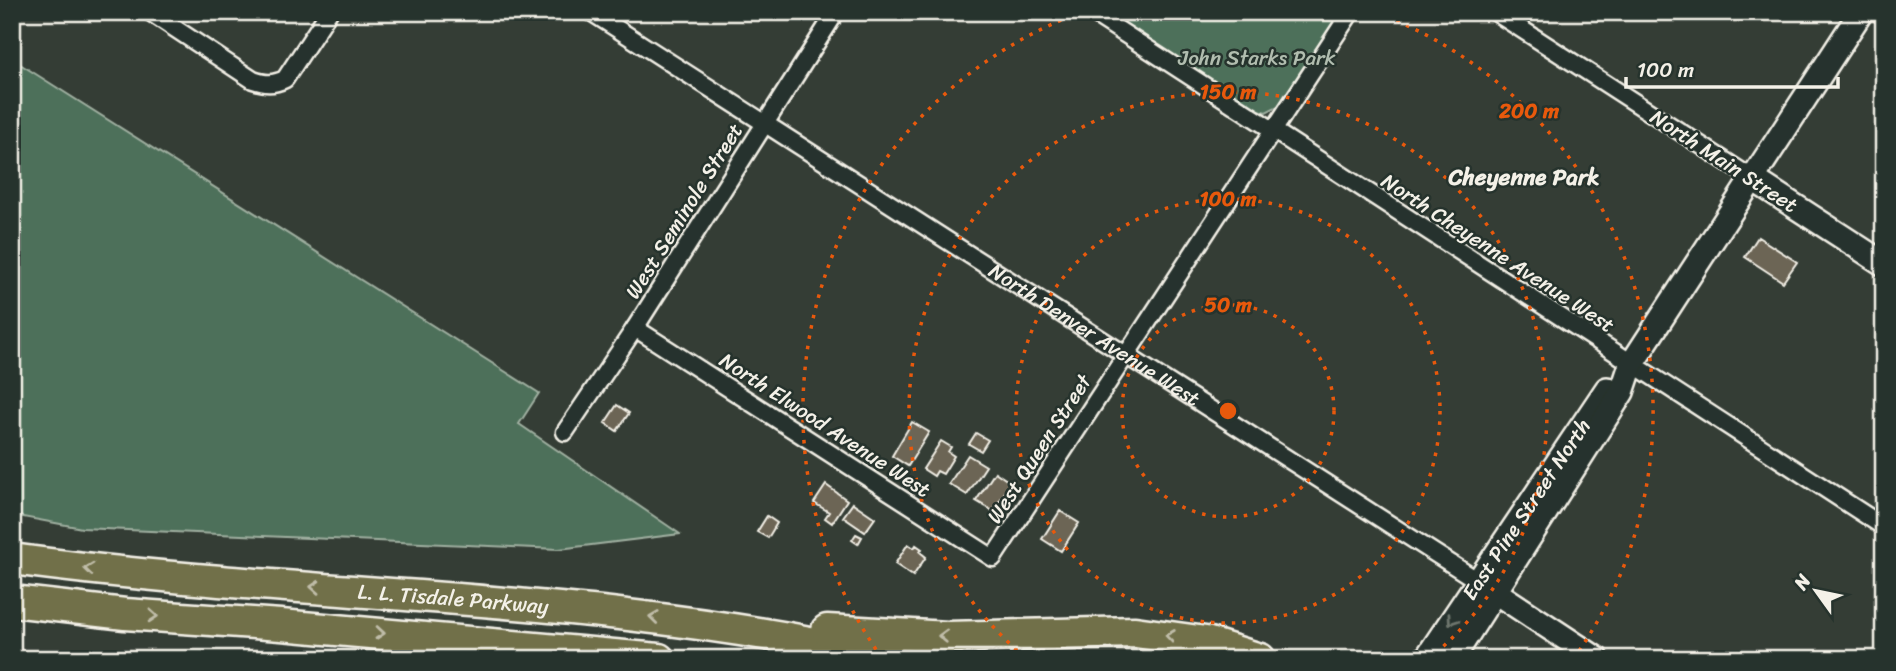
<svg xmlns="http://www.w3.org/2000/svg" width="1896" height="671" viewBox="0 0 1896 671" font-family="Sriracha,sans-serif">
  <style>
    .green { fill: #4d6f5a; stroke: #a0b0a1; stroke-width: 2 }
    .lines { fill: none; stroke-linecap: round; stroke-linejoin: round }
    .stream { stroke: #8e9ea0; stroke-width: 4.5 }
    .building { fill: #6c6555; stroke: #f4f1e8; stroke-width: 2 }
    .street-casing { stroke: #f4f1e8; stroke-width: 21 }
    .secondary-casing { stroke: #f4f1e8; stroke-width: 28 }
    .highway-casing { stroke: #f4f1e8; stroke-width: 35 }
    .street { stroke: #26332d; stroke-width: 16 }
    .secondary { stroke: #26332d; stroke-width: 23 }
    .highway { stroke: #71704a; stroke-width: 30 }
    .oneway { stroke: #c0bda9 }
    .oneway2 { stroke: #6e766e }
    .ring { fill: none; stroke: #e8590c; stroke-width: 3.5; stroke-dasharray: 3.5 7 }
    .labels { text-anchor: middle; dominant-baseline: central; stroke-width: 5; stroke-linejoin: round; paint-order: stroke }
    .park-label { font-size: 21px; fill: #b1bdaf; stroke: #26332d }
    .street-label { font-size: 21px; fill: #f4f1e8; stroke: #26332d }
    .neighbourhood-label { font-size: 23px; font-weight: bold; fill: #f4f1e8; stroke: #26332d }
    .centre { fill: #e8590c; stroke: #26332d; stroke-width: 3.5 }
    .ring-label { font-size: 21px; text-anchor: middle; font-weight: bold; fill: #e8590c; stroke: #26332d; stroke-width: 5; stroke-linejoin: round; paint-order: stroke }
  </style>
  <rect width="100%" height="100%" fill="#343d35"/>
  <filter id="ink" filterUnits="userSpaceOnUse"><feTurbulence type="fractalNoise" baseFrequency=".0143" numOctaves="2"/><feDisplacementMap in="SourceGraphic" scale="14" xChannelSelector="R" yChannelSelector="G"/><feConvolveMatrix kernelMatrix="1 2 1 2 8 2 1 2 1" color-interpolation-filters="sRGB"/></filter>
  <g filter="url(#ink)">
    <path class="green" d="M1106 12H1340L1278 106 1266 112 1252 108Z
      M12 59 539 393 519 424 680 534 559 549 82 528 12 515Z"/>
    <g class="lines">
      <path class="stream" d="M12 658 14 659"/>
    </g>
    <path class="building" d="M1758 237 1797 262 1783 282 1745 257Z
      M617 405 629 413 617 431 605 423Z
      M912 422 929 432 908 466 892 456Z
      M976 433 988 440 981 451 969 444Z
      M941 441 951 447 948 452 954 456 943 474 937 471 934 476 923 469Z
      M968 455 986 466 967 495 949 484Z
      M995 472 1011 483 993 511 976 501Z
      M826 485 847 500 832 523 825 518 829 512 814 503Z
      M853 503 875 518 865 532 843 517Z
      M1060 511 1079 523 1061 551 1042 539Z
      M767 516 777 523 768 538 757 532Z
      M856 534 862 537 858 544 852 540Z
      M908 544 914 548 916 545 922 549 920 552 926 557 913 576 895 564Z"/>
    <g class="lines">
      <g class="street-casing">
        <g id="street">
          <path d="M150 12 253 80C265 84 273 85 285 79L329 12"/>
          <path id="s1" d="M591 12 1478 581"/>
          <path d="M1091 12 1884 527"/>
          <path d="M1495 12 1753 179"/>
          <path d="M1878 12 1884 16"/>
          <path d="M635 328 993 558 1351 12"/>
          <path d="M565 432 635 328 836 12"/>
        </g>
      </g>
      <g class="secondary-casing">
        <g id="secondary">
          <path d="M1753 179 1884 264"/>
          <path d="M1483 584 1597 659"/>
          <path id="s2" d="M1426 659 1607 389"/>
          <path d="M1452 659 1622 392 1631 365 1861 12"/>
        </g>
      </g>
      <g class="highway-casing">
        <g id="highway">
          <path id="s3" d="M12 559C304 599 601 591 890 659"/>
          <path d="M12 601 125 614 281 625 659 659"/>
          <path d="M827 630 947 637 1135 632 1206 642 1260 659"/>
        </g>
      </g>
      <use href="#street" class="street"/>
      <use href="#secondary" class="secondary"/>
      <use href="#highway" class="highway"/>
    </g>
    <defs><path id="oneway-chevron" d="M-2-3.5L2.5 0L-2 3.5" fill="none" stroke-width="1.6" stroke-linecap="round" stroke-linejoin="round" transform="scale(1.75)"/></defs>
    <g class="oneway">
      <use href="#oneway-chevron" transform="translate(89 569) rotate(-174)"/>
      <use href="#oneway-chevron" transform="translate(315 587) rotate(-176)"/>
      <use href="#oneway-chevron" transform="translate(153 616) rotate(4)"/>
      <use href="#oneway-chevron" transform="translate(654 617) rotate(-173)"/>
      <use href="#oneway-chevron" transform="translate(380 633) rotate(5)"/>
      <use href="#oneway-chevron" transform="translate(943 636) rotate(-178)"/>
      <use href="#oneway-chevron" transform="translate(1170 636) rotate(-172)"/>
    </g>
    <use class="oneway2" href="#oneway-chevron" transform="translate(1452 620) rotate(124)"/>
  </g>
  <g class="ring">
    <circle cx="1228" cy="411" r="106"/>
    <circle cx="1228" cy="411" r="212"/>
    <path d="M1025 657A319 319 0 1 1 1431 657"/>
    <path d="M882 658A425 425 0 0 1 1079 13M1377 13A425 425 0 0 1 1574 658"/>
  </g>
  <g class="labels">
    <g class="park-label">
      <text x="1257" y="58">John Starks Park</text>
    </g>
    <g class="street-label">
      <text transform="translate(1724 161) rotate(33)">North Main Street</text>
      <text transform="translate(684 211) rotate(-58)">West Seminole Street</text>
      <text transform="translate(1498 253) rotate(33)">North Cheyenne Avenue West</text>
      <text stroke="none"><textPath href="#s1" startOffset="598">North Denver Avenue West</textPath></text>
      <text transform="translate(825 425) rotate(33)">North Elwood Avenue West</text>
      <text transform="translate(1039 449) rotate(-57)">West Queen Street</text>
      <text stroke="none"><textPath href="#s2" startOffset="180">East Pine Street North</textPath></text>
      <text stroke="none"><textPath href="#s3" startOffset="443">L. L. Tisdale Parkway</textPath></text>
    </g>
    <g class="neighbourhood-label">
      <text x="1524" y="177">Cheyenne Park</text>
    </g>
  </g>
  <circle cx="1228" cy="411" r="10" class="centre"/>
  <g class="ring-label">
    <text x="1228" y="99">150 m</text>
    <text x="1529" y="118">200 m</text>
    <text x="1228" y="206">100 m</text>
    <text x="1228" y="312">50 m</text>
  </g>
  <rect width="1896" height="671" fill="none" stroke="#26332d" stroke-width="42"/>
  <rect x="21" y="21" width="1854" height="629" fill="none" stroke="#f4f1e8" stroke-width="2.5" filter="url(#ink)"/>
  <g transform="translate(1816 591) rotate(303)" stroke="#26332d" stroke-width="5" paint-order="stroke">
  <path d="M0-5L12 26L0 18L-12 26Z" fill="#f4f1e8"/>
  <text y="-10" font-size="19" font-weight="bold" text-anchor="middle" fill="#f4f1e8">N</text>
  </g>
  <path d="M1626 77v10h212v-10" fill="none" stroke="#f4f1e8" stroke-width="3.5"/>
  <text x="1637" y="77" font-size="21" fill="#f4f1e8" stroke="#26332d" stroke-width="5" paint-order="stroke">100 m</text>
</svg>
